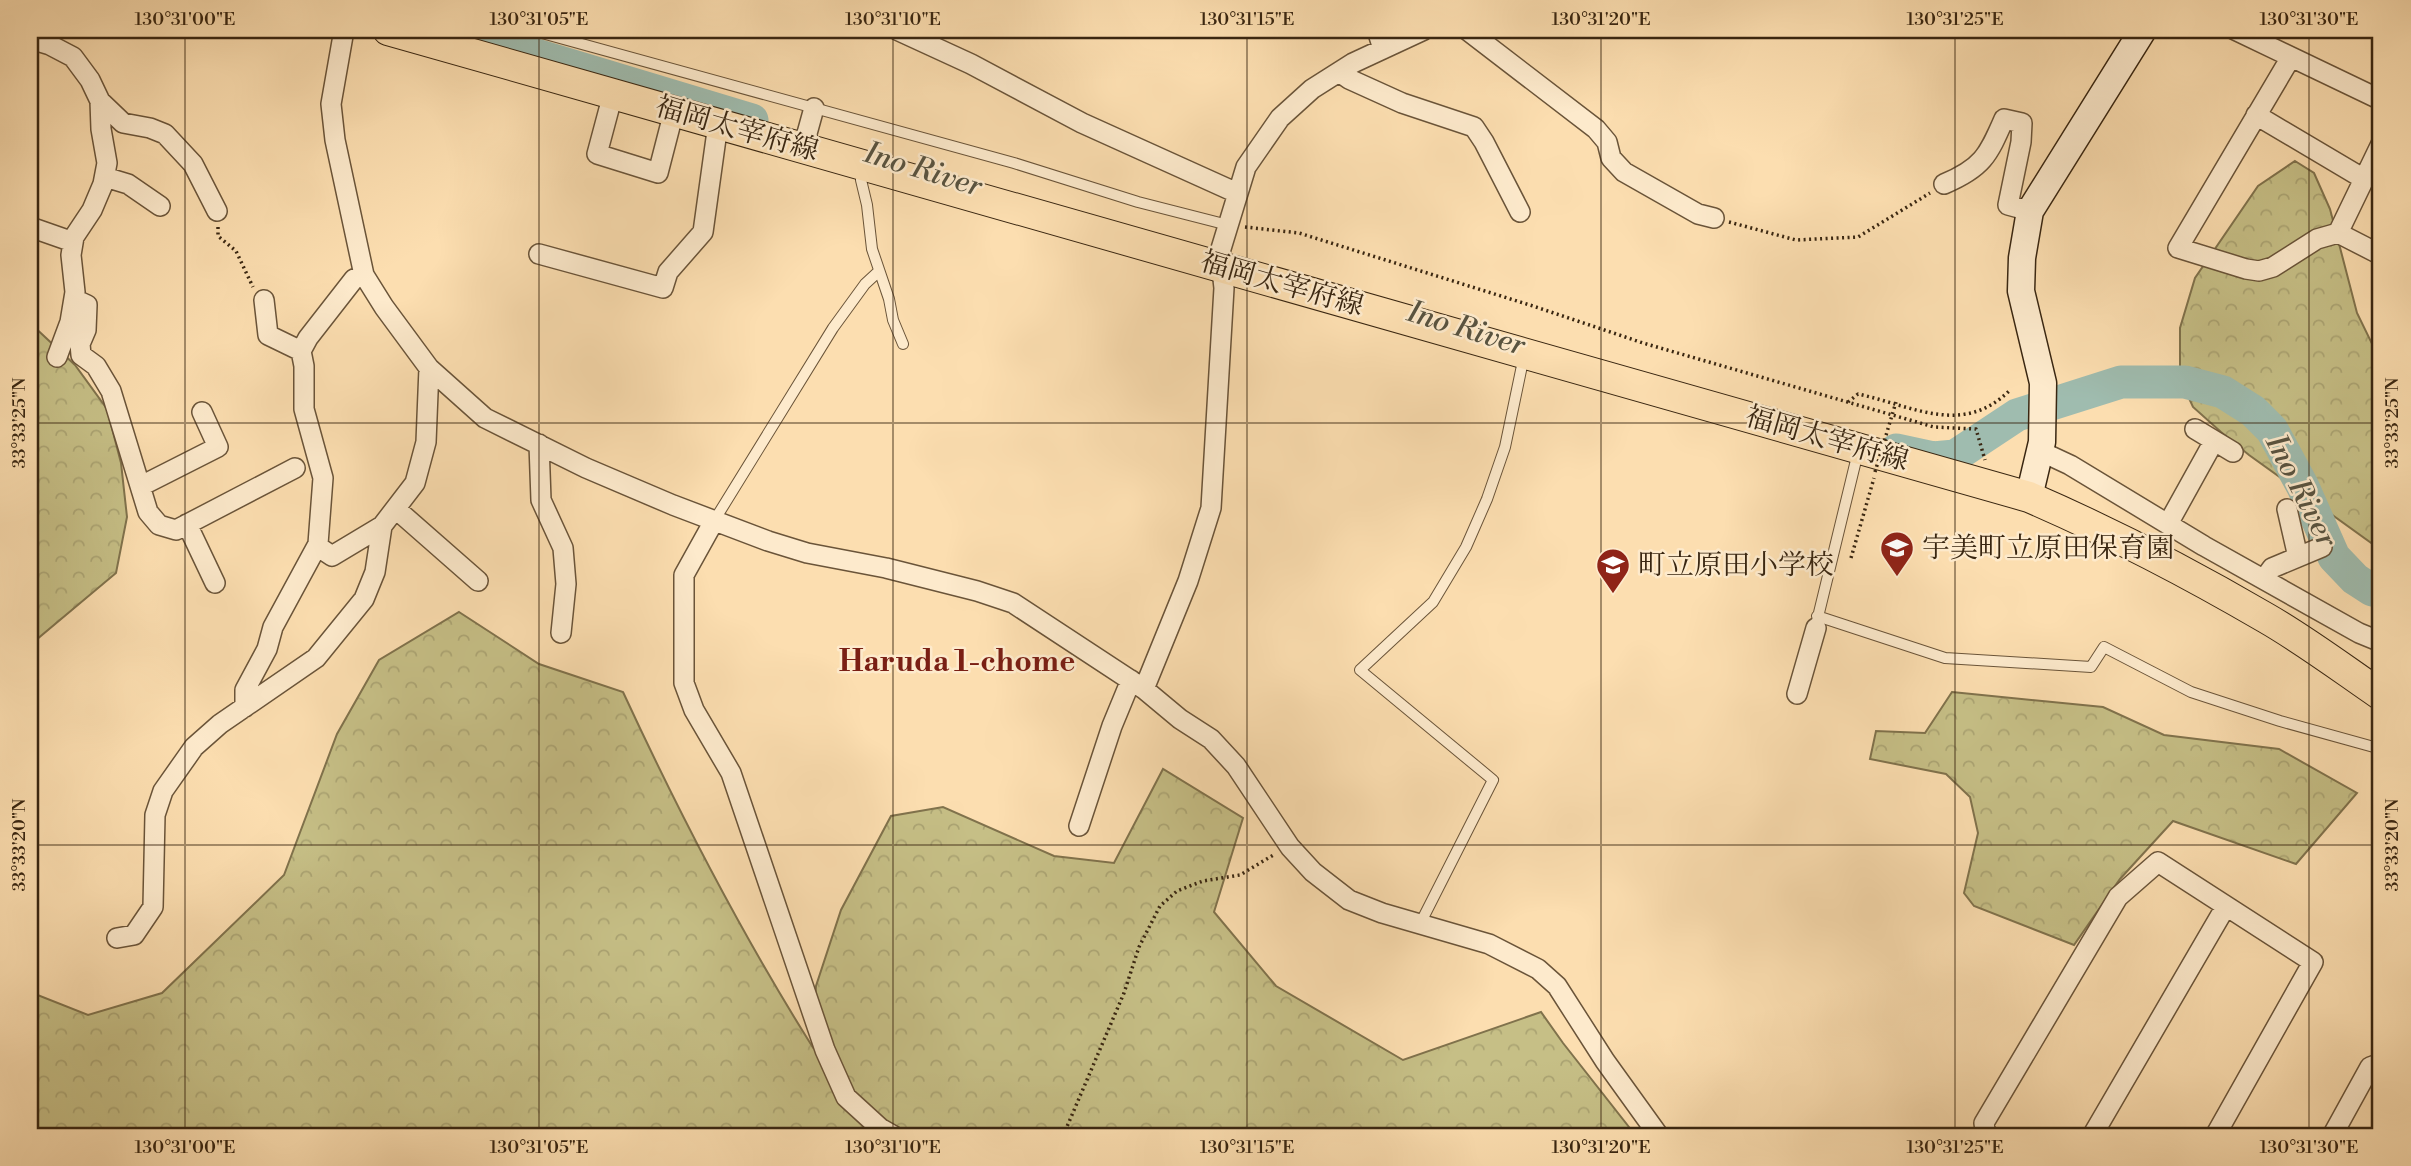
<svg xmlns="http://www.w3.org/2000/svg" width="2411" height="1166" viewBox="0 0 2411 1166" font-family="'Libre Bodoni','Noto Serif JP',serif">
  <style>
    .forest { fill: url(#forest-crowns); stroke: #80724c; stroke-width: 2 }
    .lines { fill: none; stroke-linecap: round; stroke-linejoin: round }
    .river { stroke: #9fbcaf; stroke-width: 33 }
    .lane-casing { stroke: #6a5439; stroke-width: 12 }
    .street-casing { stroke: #6a5439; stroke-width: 22 }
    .secondary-casing { stroke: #392611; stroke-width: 29 }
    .primary-casing { stroke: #392611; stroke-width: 32 }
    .path { stroke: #392611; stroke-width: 3.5; stroke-dasharray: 2 3.5; stroke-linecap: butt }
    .lane { stroke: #fdeacc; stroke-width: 10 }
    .street { stroke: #fdeacc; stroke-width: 19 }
    .secondary { stroke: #fdeacc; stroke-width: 26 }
    .primary { stroke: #fcdeb0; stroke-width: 30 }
    .path-bridge { stroke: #392611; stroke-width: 3.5; stroke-dasharray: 2 3.5; stroke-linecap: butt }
    .ticks { fill: none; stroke: #392611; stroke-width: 2; stroke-opacity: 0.45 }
    .labels { text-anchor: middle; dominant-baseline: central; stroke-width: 5; stroke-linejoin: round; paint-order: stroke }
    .street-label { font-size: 28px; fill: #392611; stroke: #fdeacc }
    .poi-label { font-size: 28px; fill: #392611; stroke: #fdeacc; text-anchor: start }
    .water-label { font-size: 30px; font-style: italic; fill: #585340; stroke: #fdeacc }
    .neighbourhood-label { font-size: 30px; font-weight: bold; fill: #7a1f14; stroke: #fdeacc }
    .neatline { fill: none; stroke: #392611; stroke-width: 2.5 }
    .ticks-label { font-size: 18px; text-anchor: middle; fill: #392611 }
  </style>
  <defs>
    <pattern id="forest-crowns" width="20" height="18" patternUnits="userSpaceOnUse" patternTransform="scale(1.75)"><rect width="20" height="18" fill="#c6bf86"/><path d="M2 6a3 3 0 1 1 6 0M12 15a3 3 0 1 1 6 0" fill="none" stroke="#aba473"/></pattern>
  </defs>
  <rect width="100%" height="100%" fill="#fcdeb0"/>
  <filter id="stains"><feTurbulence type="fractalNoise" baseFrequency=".00286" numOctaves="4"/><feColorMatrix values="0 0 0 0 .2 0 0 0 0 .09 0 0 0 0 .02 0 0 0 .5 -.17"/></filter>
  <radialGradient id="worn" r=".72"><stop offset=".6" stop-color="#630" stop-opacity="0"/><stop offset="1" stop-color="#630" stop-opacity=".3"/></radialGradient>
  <path class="forest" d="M2295 161 2314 173 2330 209 2357 313 2376 352 2381 357V550L2249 455 2221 432 2193 407 2180 379V328L2195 278 2258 186Z
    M30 323 75 365 107 409 121 463 127 517 116 573 30 645Z
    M459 612 539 664 623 692C679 813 741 933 812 1046L816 986 841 910 891 816 943 807 1054 856 1114 863 1163 769 1243 818 1214 912 1276 986 1403 1060 1541 1012 1563 1043 1636 1136H30V992L88 1015 162 993 284 875 337 734 379 660Z
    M1952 692 2103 707 2164 735 2279 749 2357 793 2296 864 2173 821 2120 879 2074 945 1974 906 1964 893 1978 833 1970 797 1946 774 1870 759 1876 731 1925 733Z"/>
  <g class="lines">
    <path class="river" d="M453 30 752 120
      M1896 450 1933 458 1955 456 2017 415 2121 382H2185L2223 392 2253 411 2272 430 2303 487 2334 557 2355 579 2372 590 2381 592"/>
    <g class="lane-casing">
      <path id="lane" d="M531 30 1014 163 1138 202 1228 225
        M864 170 861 180 867 205 872 249 889 299 893 320 903 344
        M714 521 833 328 865 284 878 272
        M1817 616 1945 658 2091 667 2104 647 2191 692 2280 721 2381 749
        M1817 621 1858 452
        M1420 924 1493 780 1360 670 1433 602 1466 547 1487 499 1505 447 1524 356"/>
    </g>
    <g class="street-casing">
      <path id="street" d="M344 30 331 104 335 140 364 275 384 307 429 368 485 418 586 468 673 505 768 541 807 553 886 568 977 591 1013 603 1144 689 1180 719 1211 739 1236 766 1290 847 1313 872 1349 900 1382 913 1489 944 1538 969 1557 986 1605 1061 1659 1136
        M897 30 971 64 1082 123 1237 193
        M1377 30 1383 49
        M1467 30 1596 129 1607 142 1611 158 1624 172 1698 214 1714 218
        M2235 30 2381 100
        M30 39 50 45 73 57 90 80 100 101 101 129 107 163 103 184 92 210 74 237 71 255 75 292 70 322 57 357
        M2291 57 2178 248 2246 269 2259 271 2273 267 2317 239 2338 233
        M1339 72 1349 79 1402 103 1474 127 1484 142 1520 212
        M613 94 597 154 658 173 674 111
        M100 101 123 123 150 128 165 134 193 164 217 211
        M2256 115 2364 179
        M2381 144 2338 233 2381 255
        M803 148 814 108
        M105 177 128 184 160 206
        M1944 184C1982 168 1988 156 2004 119L2022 123 2021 142 2008 205 2030 211
        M33 228 73 242
        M539 254 663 288 668 272 703 232 718 124
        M74 299 87 305 86 330 80 344 81 355 96 366 111 391 148 512 159 525 176 530 295 468
        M301 351 308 338 354 279 364 275
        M2195 429 2233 452
        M539 444 541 500 563 548 566 584 561 633
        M2040 451 2070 465 2204 546 2359 633 2381 642
        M141 486 218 447 202 412
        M396 509 478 581
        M2287 509 2298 557
        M714 521 684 575V683L694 710 731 773 825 1050 846 1097 880 1128 894 1136
        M187 524 215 583
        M2168 524 2214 441
        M317 546 332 556 382 526
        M2264 579 2272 568 2322 547
        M1144 689 1188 581 1211 508 1224 288 1220 252 1246 167 1280 118 1312 89 1353 63 1424 30
        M1797 694 1816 628
        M245 707V690L267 649 273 627 318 544 323 478 304 409V366L301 351 268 335 264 300
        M1079 826 1112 726 1131 680
        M117 938 134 935 153 907 155 815 163 791 194 747 220 724 316 658 364 599 375 572 382 526 415 483 426 442 429 368
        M1986 1136 1984 1123 2118 897 2158 862 2313 962 2215 1136
        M2092 1136 2226 906
        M2332 1136 2370 1067 2381 1063"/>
    </g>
    <g class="secondary-casing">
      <path id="secondary" d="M2029 497 2042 442 2043 383 2021 291 2022 258 2030 211 2143 30"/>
    </g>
    <g class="primary-casing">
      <path id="primary" d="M388 30 2029 497C2110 532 2189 573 2266 618 2306 641 2343 669 2381 695"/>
    </g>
    <path class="path" d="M1729 222 1796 240 1858 237 1930 193
      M218 227V236L236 251 253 287
      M1245 227 1299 233 1533 306 1643 343 1934 427 1976 429 1985 460
      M1848 402 1858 394C1913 406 1963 437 2010 390
      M1851 558 1874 478
      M1063 1136 1124 993 1139 947 1160 906 1177 891 1203 881 1240 875 1275 854"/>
    <use href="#lane" class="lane"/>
    <use href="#street" class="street"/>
    <use href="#secondary" class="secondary"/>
    <use href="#primary" class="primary"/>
    <path class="path-bridge" d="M1875 472 1896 402"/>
  </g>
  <path class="ticks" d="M185 30V1136M539 30V1136M893 30V1136M1247 30V1136M1601 30V1136M1955 30V1136M2309 30V1136M30 423H2381M30 845H2381"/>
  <defs>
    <g id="school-pin" transform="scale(1.75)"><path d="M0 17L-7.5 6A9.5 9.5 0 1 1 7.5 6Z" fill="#8f2418" stroke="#fdeacc"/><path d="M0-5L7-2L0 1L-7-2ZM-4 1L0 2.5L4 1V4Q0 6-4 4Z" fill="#fff"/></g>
  </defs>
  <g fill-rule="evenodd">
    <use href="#school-pin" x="1897" y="548"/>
    <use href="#school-pin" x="1613" y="565"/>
  </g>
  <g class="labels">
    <g class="street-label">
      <text transform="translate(737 129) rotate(16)">福岡太宰府線</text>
      <text transform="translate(1282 284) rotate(16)">福岡太宰府線</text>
      <text transform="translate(1827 439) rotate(16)">福岡太宰府線</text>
    </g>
    <g class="poi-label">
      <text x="1922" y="548">宇美町立原田保育園</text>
      <text x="1638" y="565">町立原田小学校</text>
    </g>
    <g class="water-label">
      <text transform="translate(923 170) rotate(17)">Ino River</text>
      <text transform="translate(1466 329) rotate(17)">Ino River</text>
      <text transform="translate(2301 491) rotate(63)">Ino River</text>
    </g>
    <g class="neighbourhood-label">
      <text x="957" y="662">Haruda 1-chome</text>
    </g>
  </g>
  <rect width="2411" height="1166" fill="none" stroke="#fcdeb0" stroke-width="77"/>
  <rect x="38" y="38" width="2334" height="1090" class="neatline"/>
  <g class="ticks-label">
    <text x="185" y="25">130°31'00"E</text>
    <text x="539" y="25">130°31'05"E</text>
    <text x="893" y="25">130°31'10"E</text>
    <text x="1247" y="25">130°31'15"E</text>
    <text x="1601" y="25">130°31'20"E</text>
    <text x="1955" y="25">130°31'25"E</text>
    <text x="2309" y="25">130°31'30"E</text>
    <text transform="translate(19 423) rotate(-90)" y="6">33°33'25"N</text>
    <text transform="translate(2392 423) rotate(-90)" y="6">33°33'25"N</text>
    <text transform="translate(19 845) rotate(-90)" y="6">33°33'20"N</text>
    <text transform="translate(2392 845) rotate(-90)" y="6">33°33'20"N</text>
    <text x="185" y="1153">130°31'00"E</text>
    <text x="539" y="1153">130°31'05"E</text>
    <text x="893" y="1153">130°31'10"E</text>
    <text x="1247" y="1153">130°31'15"E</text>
    <text x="1601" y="1153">130°31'20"E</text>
    <text x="1955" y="1153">130°31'25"E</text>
    <text x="2309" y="1153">130°31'30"E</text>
  </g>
  <rect width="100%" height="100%" filter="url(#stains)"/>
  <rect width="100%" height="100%" fill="url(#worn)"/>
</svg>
